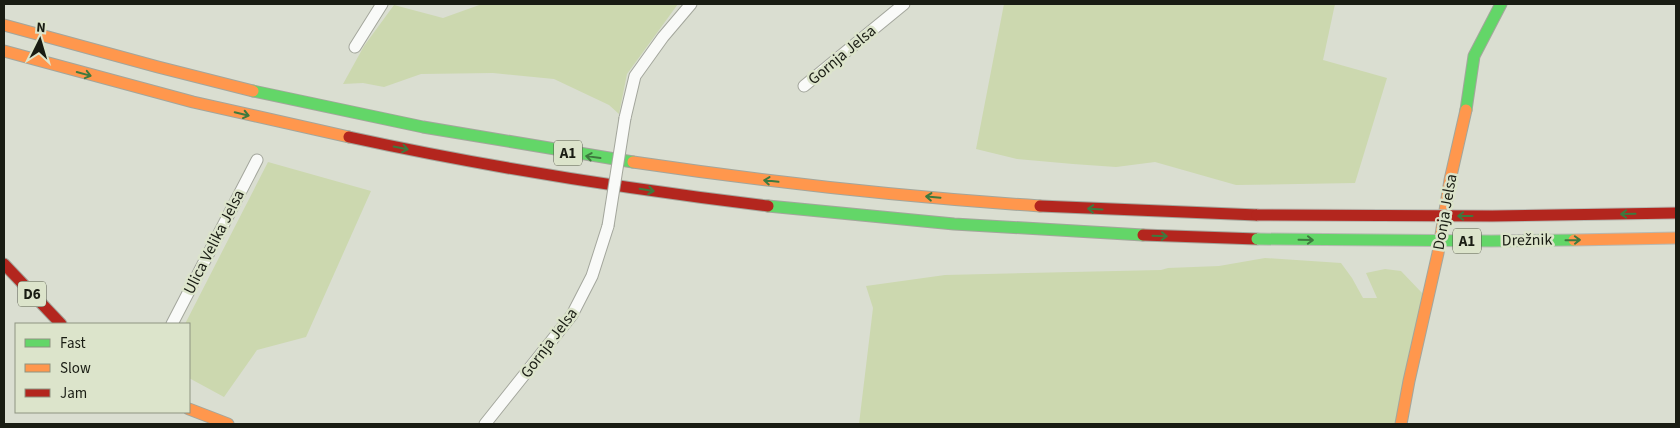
<svg xmlns="http://www.w3.org/2000/svg" width="1680" height="428" viewBox="0 0 1680 428" font-family="'Source Sans 3',sans-serif">
  <style>
    .green { fill: #ccd8af }
    .lines { fill: none; stroke-linecap: round; stroke-linejoin: round }
    .street-casing { stroke: #a3a69c; stroke-width: 13 }
    .fast-casing { stroke: #a3a69c; stroke-width: 13 }
    .slow-casing { stroke: #a3a69c; stroke-width: 13 }
    .jam-casing { stroke: #a3a69c; stroke-width: 13 }
    .street { stroke: #f9faf8; stroke-width: 11 }
    .fast { stroke: #63d668; stroke-width: 11 }
    .slow { stroke: #ff974d; stroke-width: 11 }
    .jam { stroke: #b3261e; stroke-width: 11 }
    .street-bridge-casing { stroke: #a3a69c; stroke-width: 13; stroke-linecap: butt }
    .fast-bridge-casing { stroke: #b7b9b2; stroke-width: 13; stroke-linecap: butt }
    .slow-bridge-casing { stroke: #b7b9b2; stroke-width: 13; stroke-linecap: butt }
    .jam-bridge-casing { stroke: #b7b9b2; stroke-width: 13; stroke-linecap: butt }
    .street-bridge { stroke: #f9faf8; stroke-width: 11 }
    .fast-bridge { stroke: #63d668; stroke-width: 11 }
    .slow-bridge { stroke: #ff974d; stroke-width: 11 }
    .jam-bridge { stroke: #b3261e; stroke-width: 11 }
    .oneway { stroke: #3e793e }
    .labels { text-anchor: middle; dominant-baseline: central; stroke-width: 5; stroke-linejoin: round; paint-order: stroke }
    .shield { fill: #dce4cb; stroke: #54584a; stroke-width: 1 }
    .shield-label { font-size: 15px; font-weight: bold; fill: #191c13 }
    .street-label { font-size: 16px; fill: #191c13; stroke: #dce4cb }
  </style>
  <rect width="100%" height="100%" fill="#daded1"/>
  <path class="green" d="M482 4H678L627 74 619 114 609 105 554 79 493 73 421 74 384 87 363 83 343 84 364 46 394 5 443 18Z
    M1004 4H1335L1323 60 1387 78 1355 183 1236 185 1155 162 1116 167 1073 164 1017 159 976 149Z
    M268 162 371 191 306 337 257 350 224 397 189 378V324H185Z
    M1265 258 1341 263 1352 278 1363 298H1377L1366 273 1385 269 1401 271 1423 294 1395 424H859L873 308 866 286 945 275 1161 270 1168 268 1219 266Z"/>
  <g class="lines">
    <g class="street-casing">
      <path id="street" d="M355 47 382 4
        M804 86 904 4
        M625 118 635 76 663 37 691 4
        M172 324 257 160
        M485 424 572 315 592 276 608 226"/>
    </g>
    <g class="fast-casing">
      <path id="fast" d="M253 91 423 127 633 162
        M1466 110 1474 56 1501 4
        M768 206 954 224 1143 235"/>
    </g>
    <g class="slow-casing">
      <path id="slow" d="M4 25 158 67 253 91
        M4 51 193 102 349 137
        M633 162C768 182 904 197 1040 206
        M189 409 228 424
        M1401 424 1409 381 1438 253 1450 180 1466 110"/>
    </g>
    <g class="jam-casing">
      <path id="jam" d="M349 137C487 167 627 189 768 206
        M1040 206 1257 215
        M1143 235 1257 239
        M4 264 61 324"/>
    </g>
    <use href="#street" class="street"/>
    <use href="#fast" class="fast"/>
    <use href="#slow" class="slow"/>
    <use href="#jam" class="jam"/>
    <g class="street-bridge-casing">
      <path id="street-bridge" d="M608 226 625 118"/>
    </g>
    <g class="fast-bridge-casing">
      <path id="fast-bridge" d="M1257 239 1491 241 1574 240"/>
    </g>
    <g class="slow-bridge-casing">
      <path id="slow-bridge" d="M1574 240 1676 238"/>
    </g>
    <g class="jam-bridge-casing">
      <path id="jam-bridge" d="M1257 215 1492 216 1676 213"/>
    </g>
    <use href="#street-bridge" class="street-bridge"/>
    <use href="#fast-bridge" class="fast-bridge"/>
    <use href="#slow-bridge" class="slow-bridge"/>
    <use href="#jam-bridge" class="jam-bridge"/>
  </g>
  <defs><path id="oneway-shaft" d="M-6 0H5M1.5-3L5.5 0L1.5 3" fill="none" stroke-width="1.6" stroke-linecap="round" stroke-linejoin="round" transform="scale(1.25)"/></defs>
  <g class="oneway">
    <use href="#oneway-shaft" transform="translate(84 74) rotate(15)"/>
    <use href="#oneway-shaft" transform="translate(242 114) rotate(13)"/>
    <use href="#oneway-shaft" transform="translate(401 148) rotate(11)"/>
    <use href="#oneway-shaft" transform="translate(593 157) rotate(-172)"/>
    <use href="#oneway-shaft" transform="translate(771 181) rotate(-174)"/>
    <use href="#oneway-shaft" transform="translate(647 190) rotate(9)"/>
    <use href="#oneway-shaft" transform="translate(933 197) rotate(-175)"/>
    <use href="#oneway-shaft" transform="translate(1095 209) rotate(-177)"/>
    <use href="#oneway-shaft" transform="translate(1628 214) rotate(179)"/>
    <use href="#oneway-shaft" transform="translate(1465 216) rotate(-180)"/>
    <use href="#oneway-shaft" transform="translate(1160 236) rotate(2)"/>
    <use href="#oneway-shaft" transform="translate(1306 240) rotate(1)"/>
    <use href="#oneway-shaft" transform="translate(1573 240) rotate(-1)"/>
  </g>
  <g class="labels">
    <g class="shield">
      <rect x="554" y="140.5" width="28" height="25" rx="4"/>
      <rect x="1453" y="228.5" width="28" height="25" rx="4"/>
      <rect x="18" y="281.5" width="28" height="25" rx="4"/>
    </g>
    <g class="shield-label">
      <text x="568" y="153">A1</text>
      <text x="1467" y="241">A1</text>
      <text x="32" y="294">D6</text>
    </g>
    <g class="street-label">
      <text transform="translate(842 55) rotate(-40)">Gornja Jelsa</text>
      <text transform="translate(1445 212) rotate(-80)">Donja Jelsa</text>
      <text transform="translate(1527 240) rotate(-1)">Drežnik</text>
      <text transform="translate(214 242) rotate(-63)">Ulica Velika Jelsa</text>
      <text transform="translate(549 343) rotate(-53)">Gornja Jelsa</text>
    </g>
  </g>
  <rect width="1680" height="428" fill="none" stroke="#191c13" stroke-width="10"/>
  <rect x="15" y="323" width="175" height="90" fill="#dce4cb" stroke="#8e9481"/>
  <rect x="25" y="339" width="25" height="8" fill="#63d668" stroke="#8e9481"/>
  <text x="60" y="348" font-size="15" fill="#191c13">Fast</text>
  <rect x="25" y="364" width="25" height="8" fill="#ff974d" stroke="#8e9481"/>
  <text x="60" y="373" font-size="15" fill="#191c13">Slow</text>
  <rect x="25" y="389" width="25" height="8" fill="#b3261e" stroke="#8e9481"/>
  <text x="60" y="398" font-size="15" fill="#191c13">Jam</text>
  <g transform="translate(40 40) rotate(5)" stroke="#dce4cb" stroke-width="4" paint-order="stroke">
  <path d="M0-4L9 19L0 12L-9 19Z" fill="#191c13"/>
  <text y="-8" font-size="14" font-weight="bold" text-anchor="middle" fill="#191c13">N</text>
  </g>
</svg>
